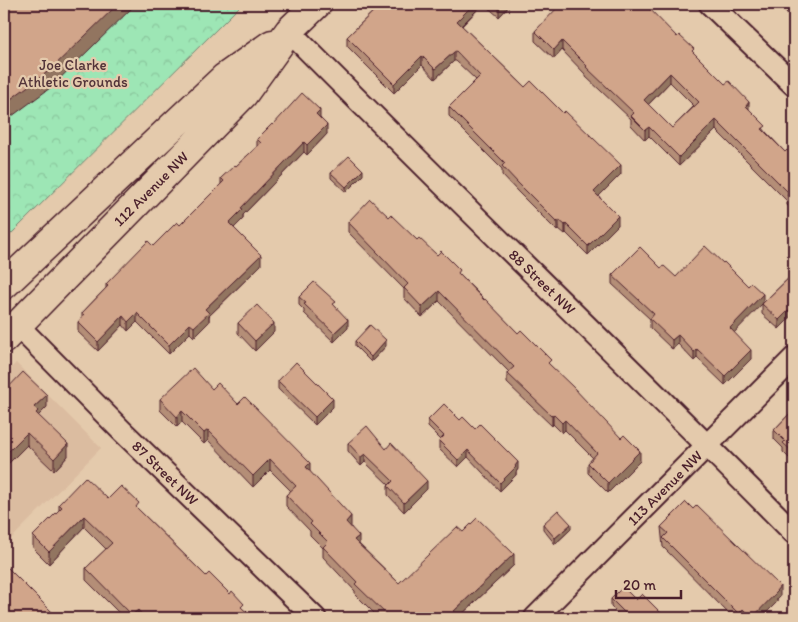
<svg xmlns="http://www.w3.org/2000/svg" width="798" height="622" viewBox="0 0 798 622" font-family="Itim,sans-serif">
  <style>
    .built { fill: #dbbca0 }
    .park { fill: url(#park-crowns); stroke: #748270 }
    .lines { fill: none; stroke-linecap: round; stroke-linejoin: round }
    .street-casing { stroke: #4a1f2b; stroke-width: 25 }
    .secondary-casing { stroke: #4a1f2b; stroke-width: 31 }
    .street { stroke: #e4caac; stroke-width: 21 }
    .secondary { stroke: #e4caac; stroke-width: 28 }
    .wall { fill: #b48e77; stroke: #4a1f2b; fill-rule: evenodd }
    .shaded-wall { fill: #927461; stroke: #4a1f2b }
    .building { fill: #d1a58a; stroke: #4a1f2b; fill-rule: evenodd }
    .labels { text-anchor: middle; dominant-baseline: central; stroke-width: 4.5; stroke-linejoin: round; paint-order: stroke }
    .park-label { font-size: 15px; fill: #523339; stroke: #e4caac }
    .street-label { font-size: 15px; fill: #4a1f2b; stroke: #e4caac }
  </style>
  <defs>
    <pattern id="park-crowns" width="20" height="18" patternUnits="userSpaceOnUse" patternTransform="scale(1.25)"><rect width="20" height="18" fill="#9de6b5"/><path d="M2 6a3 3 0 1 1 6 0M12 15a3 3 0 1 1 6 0" fill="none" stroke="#89c59c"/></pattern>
  </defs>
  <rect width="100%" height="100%" fill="#e4caac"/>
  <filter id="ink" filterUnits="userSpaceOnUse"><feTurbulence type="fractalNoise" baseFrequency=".02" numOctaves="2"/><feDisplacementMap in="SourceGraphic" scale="10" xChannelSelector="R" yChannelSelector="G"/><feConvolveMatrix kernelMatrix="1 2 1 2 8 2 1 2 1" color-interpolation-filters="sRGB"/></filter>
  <g filter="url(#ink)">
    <path class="built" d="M16 363 101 448 4 546V375Z"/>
    <path class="park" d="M4 4H242L4 241Z"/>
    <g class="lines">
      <g class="street-casing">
        <path id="street" d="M710 4 794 85
          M289 31C456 200 628 364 794 533
          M17 325 122 431 315 618
          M535 618 794 358"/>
      </g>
      <g class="secondary-casing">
        <path id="secondary" d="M4 285 224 78 272 44
          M4 339 243 95 289 31 317 4"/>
      </g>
      <use href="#street" class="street"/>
      <use href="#secondary" class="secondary"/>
    </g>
    <path class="wall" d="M381 4H483L462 26 525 87 621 174 599 196 618 225 588 255 566 233 565 234 559 229 557 231 518 192 502 175V169L449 116V107L476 80 456 61H454L435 79 422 65 394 93 347 46V37Z
      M484 4H511L499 17Z
      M778 4H794V20Z
      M535 31 677 37 694 53 749 109 766 132 785 152 794 156V212L787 205V201L716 130 679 166 649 136 645 140 631 125V119L586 77V75L562 50 554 59 535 41ZM670 82 694 106 672 128 648 105Z
      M320 118 327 134 307 155 304 152 243 215V219L234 228 261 265 209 316V322L194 337 190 333 169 354 137 322 128 331 123 325 98 351 78 332V322L82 318V313L106 288V284L180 225 221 185V178L236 166 257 147V139L273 125Z
      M331 173 363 175 346 192 331 178Z
      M389 217 460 275 551 366 640 461 608 493 588 473V463L593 458 565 430 562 433 553 424 552 426 507 383V373L509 372 439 301 422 317 404 298V289L348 232V222Z
      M661 268 734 333 751 359 725 385 697 358 694 361 678 344 672 349 650 328V319L612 284V275Z
      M794 273V314L779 329 762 314V304Z
      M299 297 336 307 348 328 334 342 304 313V310L299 305Z
      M238 323 274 332 255 351 238 333Z
      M355 341 386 346 371 362 355 346Z
      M278 381 333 407 315 425 278 389Z
      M212 389 238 404 310 472 351 527 359 544 399 583 463 532 514 565 458 618H379L355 594V591L323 557V548L310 535V531L286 506V495L291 491 270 470 253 487 208 440 204 444 182 422 177 427 160 410V399Z
      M4 392 47 407 38 415 68 456 54 471 27 445Z
      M794 409V463L783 452V448L774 439V430Z
      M428 420H460L475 429 518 469 516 472V475L500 491 468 457 458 467 439 449V441L441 440 428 427Z
      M348 443 386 449 427 489 404 512 388 495V486L389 485 365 462 361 466 348 451Z
      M108 499 139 510 206 576 253 618H124L86 580V568L106 549 84 527 49 564 33 548V536L59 510V504Z
      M543 524 571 529 555 544 543 529Z
      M661 527 780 596 777 599V602L761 618H733L663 547Z
      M611 599 636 600 666 618H622L611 607Z"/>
    <path class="shaded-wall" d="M118 4H136L50 88 4 122V104Z
      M474 4H483L457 30V21Z
      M503 4H511L499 17V8Z
      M562 41V50L554 59V50Z
      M454 52V61L435 79V69Z
      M422 56V65L394 93V84Z
      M670 73V82L644 109V100Z
      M749 102V111L746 106Z
      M320 110V120L316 114Z
      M716 120V130L679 166V157Z
      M327 125V134L307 155V145Z
      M649 127V136L645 140V130Z
      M304 142V152L243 215V219L229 233V223L241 208Z
      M621 165V174L594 201V192Z
      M363 170V175L346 192V187Z
      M618 216V225L588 255V246Z
      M559 220V229L557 231V222Z
      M566 224V233L565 234V225Z
      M261 255V265L209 316V322L194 337V327L205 309Z
      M439 291V301L422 317V307Z
      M763 294V303L730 337V328Z
      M794 305V314L779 329V320Z
      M137 313V322L128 331V322Z
      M123 316V325L98 351V342Z
      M348 320V328L334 342V333Z
      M274 323V332L255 351V341Z
      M190 324V333L169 354V345Z
      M678 335V344L672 349V340Z
      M386 340V346L371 362V357Z
      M697 349V358L694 361V352Z
      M751 350V359L725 385V376Z
      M47 395V407L38 416V423L34 407Z
      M333 399V407L315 425V417Z
      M182 411V422L177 427V417Z
      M553 414V424L552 426V416Z
      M565 420V430L562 433V423Z
      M208 430V440L204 444V433Z
      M27 433V445L4 468V456Z
      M68 444V456L54 471V459Z
      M468 450V457L458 467V460Z
      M640 451V461L608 493V483Z
      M365 454V462L361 466V457Z
      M270 459V470L253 487V476Z
      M518 462V469L516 472V475L500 491V483Z
      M310 463V473L306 467Z
      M427 481V489L404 512V503Z
      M84 516V527L49 564V552Z
      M351 516V527L346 533V522Z
      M571 524V529L555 544V538Z
      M359 536V547L354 540Z
      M514 554V565L458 618H450L454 611Z
      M780 586V596L777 599V602L761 618H752Z
      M743 609V618H739V614Z
      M138 610V618H132V615Z"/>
    <path class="building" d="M4 4H118L50 70 4 104Z
      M381 4H474L457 21 525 87 531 81 563 113 565 111 621 165 594 192 618 216 588 246 566 224 565 225 559 220 557 222 518 183 502 166 505 163 449 107 480 76 456 51 454 52 435 69 422 56 394 84 347 37Z
      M494 4H503L499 8Z
      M561 4H645L677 37 679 35 694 49 692 51 725 84 729 81 749 102 746 106 766 126 762 129 785 152 787 150 794 156V203L787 195 789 193 716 120 679 157 649 127 645 130 631 116 634 113 586 67 587 66 562 41 554 50 535 31ZM670 73 699 102 672 128 644 100Z
      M788 4H794V10Z
      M302 93 320 110 316 114 327 125 307 145 304 142 241 208 243 209 229 223 261 255 205 309 209 313 194 327 190 324 169 345 137 313 128 322 123 316 98 342 78 322 84 315 82 313 108 286 106 284 148 241 153 246 177 222 180 225 224 181 221 178 235 165 236 166 261 143 257 139 272 124 273 125Z
      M349 156 363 170 346 187 331 173Z
      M370 199 389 217 391 215 417 240 419 238 437 255 441 251 460 270 458 273 484 300 485 299 518 333 521 330 551 360 548 363 573 387 621 438 624 435 640 451 608 483 588 463 597 453 565 420 562 423 553 414 552 416 507 373 514 367 439 291 422 307 404 288 408 284 348 222Z
      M705 246 723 263 724 262 748 286 751 283 763 294 730 328 751 350 725 376 697 349 694 352 678 335 672 340 650 319 654 314 612 275 640 247 661 268 664 266 676 277Z
      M794 273V305L779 320 762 304Z
      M314 282 336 302 333 304 348 320 334 333 304 304 306 303 299 297Z
      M257 305 274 323 255 341 238 323Z
      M370 325 386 340 371 357 355 341Z
      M296 362 333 399 315 417 278 381Z
      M193 368 212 389 218 383 238 404 245 397 310 463 306 467 351 516 346 522 359 536 354 540 399 583 457 527 463 532 477 518 514 554 454 611 456 613 450 618H390L355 584 357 582 323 547 328 542 310 524 312 522 286 495 296 486 270 459 253 476 208 430 204 433 182 411 177 417 160 399Z
      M23 372 47 395 34 407 38 411 36 413 68 444 54 459 27 433 4 456V392Z
      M444 404 460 420 463 417 475 429 480 424 518 462 515 466 516 467 500 483 468 450 458 460 439 441 444 436 428 420Z
      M794 409V453L783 443 785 441 774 430Z
      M367 426 386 449 391 443 427 481 404 503 388 486 393 481 365 454 361 457 348 443Z
      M85 477 108 499 121 486 139 503 136 507 206 576 209 573 230 594 232 591 244 604 241 607 253 618H145L138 610 132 615 86 568 112 543 84 516 49 552 33 536 62 507 59 504Z
      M686 502 693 509 697 505 780 586 776 591 777 592 752 618 743 609 739 614 663 538 668 533 661 527Z
      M558 510 571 524 555 538 543 524Z
      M4 564 58 618H4Z
      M623 587 636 600 642 594 666 618H630L611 599Z"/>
  </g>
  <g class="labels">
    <g class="park-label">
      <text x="73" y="65">Joe Clarke<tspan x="73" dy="17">Athletic Grounds</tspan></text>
    </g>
    <g class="street-label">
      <text transform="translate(151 189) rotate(-45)">112 Avenue NW</text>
      <text transform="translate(542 282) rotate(44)">88 Street NW</text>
      <text transform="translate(165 473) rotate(44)">87 Street NW</text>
      <text transform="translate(665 488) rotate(-45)">113 Avenue NW</text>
    </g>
  </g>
  <rect width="798" height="622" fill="none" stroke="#e4caac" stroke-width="20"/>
  <rect x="10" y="10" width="778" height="602" fill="none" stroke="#4a1f2b" stroke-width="2" filter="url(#ink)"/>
  <path d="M616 590v8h65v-8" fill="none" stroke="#4a1f2b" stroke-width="2.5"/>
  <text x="623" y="590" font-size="15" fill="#4a1f2b" stroke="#e4caac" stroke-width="4" paint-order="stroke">20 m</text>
</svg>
